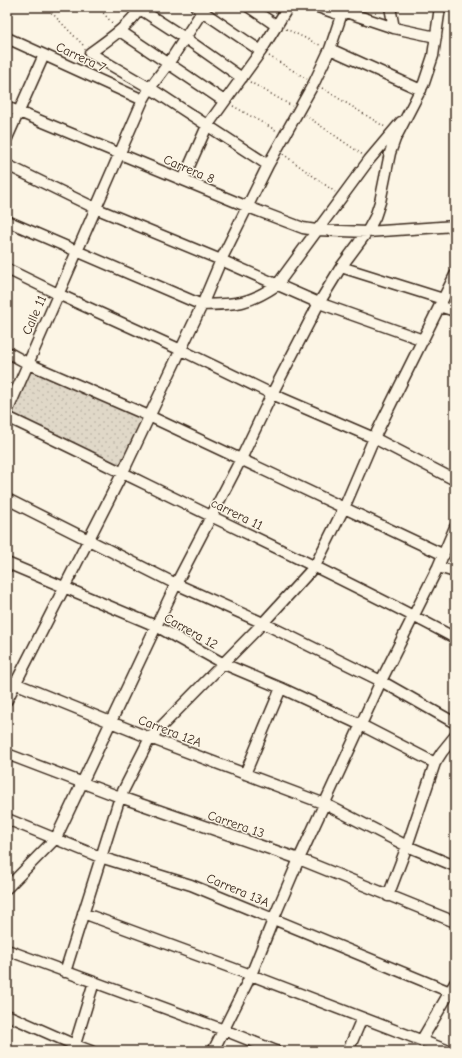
<svg xmlns="http://www.w3.org/2000/svg" width="462" height="1058" viewBox="0 0 462 1058" font-family="'Comic Neue',sans-serif">
  <style>
    .park { fill: url(#park-dots); stroke: #8e8173 }
    .lines { fill: none; stroke-linecap: round; stroke-linejoin: round }
    .minor-casing { stroke: #3b2a1e; stroke-width: 13 }
    .path { stroke: #3b2a1e; stroke-width: 1.5; stroke-dasharray: 1 3; stroke-linecap: butt }
    .minor { stroke: #fcf5e5; stroke-width: 10 }
    .labels { text-anchor: middle; dominant-baseline: central; stroke-width: 3; stroke-linejoin: round; paint-order: stroke }
    .street-label { font-size: 13px; fill: #3b2a1e; stroke: #fcf5e5 }
  </style>
  <defs>
    <pattern id="park-dots" width="8" height="8" patternUnits="userSpaceOnUse"><rect width="8" height="8" fill="#e0d8c8"/><path d="M2 2h.1M6 6h.1" fill="none" stroke="#c1baab" stroke-width="1.8" stroke-linecap="round"/></pattern>
  </defs>
  <rect width="100%" height="100%" fill="#fcf5e5"/>
  <filter id="ink" filterUnits="userSpaceOnUse"><feTurbulence type="fractalNoise" baseFrequency=".025" numOctaves="2"/><feDisplacementMap in="SourceGraphic" scale="8" xChannelSelector="R" yChannelSelector="G"/><feConvolveMatrix kernelMatrix="1 2 1 2 8 2 1 2 1" color-interpolation-filters="sRGB"/></filter>
  <g filter="url(#ink)">
    <path class="park" d="M29 365 146 417 121 469 8 415Z"/>
    <g class="lines">
      <g class="minor-casing">
        <path id="minor" d="M141 7C128 27 109 39 90 53L150 88 268 165
          M196 7 261 51
          M249 7 277 26
          M318 7 341 15
          M390 7 394 28 436 37
          M140 9 185 38 242 78
          M343 11 394 28
          M120 31 224 101
          M7 38 143 100
          M330 49 421 90
          M7 107 248 207 303 228 316 230 367 232 455 226
          M7 138 44 55
          M7 165 95 208 221 260 319 303 423 340
          M183 180 207 126 261 51 288 7
          M7 221 202 305C237 304 247 305 277 285L369 160 401 122
          M341 267 443 299
          M7 269 58 294 181 350 272 394 374 438 455 480
          M439 306 455 311
          M7 352 27 363 149 416 444 555
          M7 412 143 100 150 88 168 64 205 7
          M7 417C77 450 147 485 217 519 296 557 377 596 455 638
          M7 499 176 584 263 623 381 681 455 723
          M7 563 156 626 224 664 281 688 361 725 435 763
          M438 567 455 572
          M7 680 150 738 325 804 407 846 455 866
          M7 700 123 472 202 305 221 260 268 165 314 83 330 49 344 7
          M7 754 120 797 299 859 455 922
          M245 774 281 688
          M7 819 100 857 191 885 455 994
          M7 888 56 838 176 584 241 459 272 394 319 303 341 267 367 232 375 217 380 202 390 153 395 139 424 83 433 56 440 7
          M388 896 407 846 435 763 442 752 455 736
          M83 913 251 975 449 1051
          M7 950 224 1030 276 1051
          M65 972 120 797 150 738 263 623 315 566 344 508 374 438 455 275
          M7 1015 75 1045 91 1051
          M421 1041 455 983
          M73 1051 94 982
          M213 1051 251 975 273 920 299 859 381 681 438 567 455 527
          M348 1051 362 1018"/>
      </g>
      <path class="path" d="M46 7 85 47
        M98 7 113 24
        M286 29 322 46
        M269 56 307 79
        M250 82 292 106
        M322 88 385 127
        M233 106 277 131
        M305 115 363 155
        M283 154 335 192"/>
      <use href="#minor" class="minor"/>
    </g>
  </g>
  <g class="labels">
    <g class="street-label">
      <text transform="translate(81 57) rotate(25)">Carrera 7</text>
      <text transform="translate(189 169) rotate(23)">Carrera 8</text>
      <text transform="translate(34 315) rotate(-66)">Calle 11</text>
      <text transform="translate(237 514) rotate(26)">carrera 11</text>
      <text transform="translate(191 631) rotate(29)">Carrera 12</text>
      <text transform="translate(170 731) rotate(21)">Carrera 12A</text>
      <text transform="translate(236 824) rotate(19)">Carrera 13</text>
      <text transform="translate(238 890) rotate(23)">Carrera 13A</text>
    </g>
  </g>
  <rect width="462" height="1058" fill="none" stroke="#fcf5e5" stroke-width="24"/>
  <rect x="12" y="12" width="438" height="1034" fill="none" stroke="#3b2a1e" stroke-width="1.5" filter="url(#ink)"/>
</svg>
